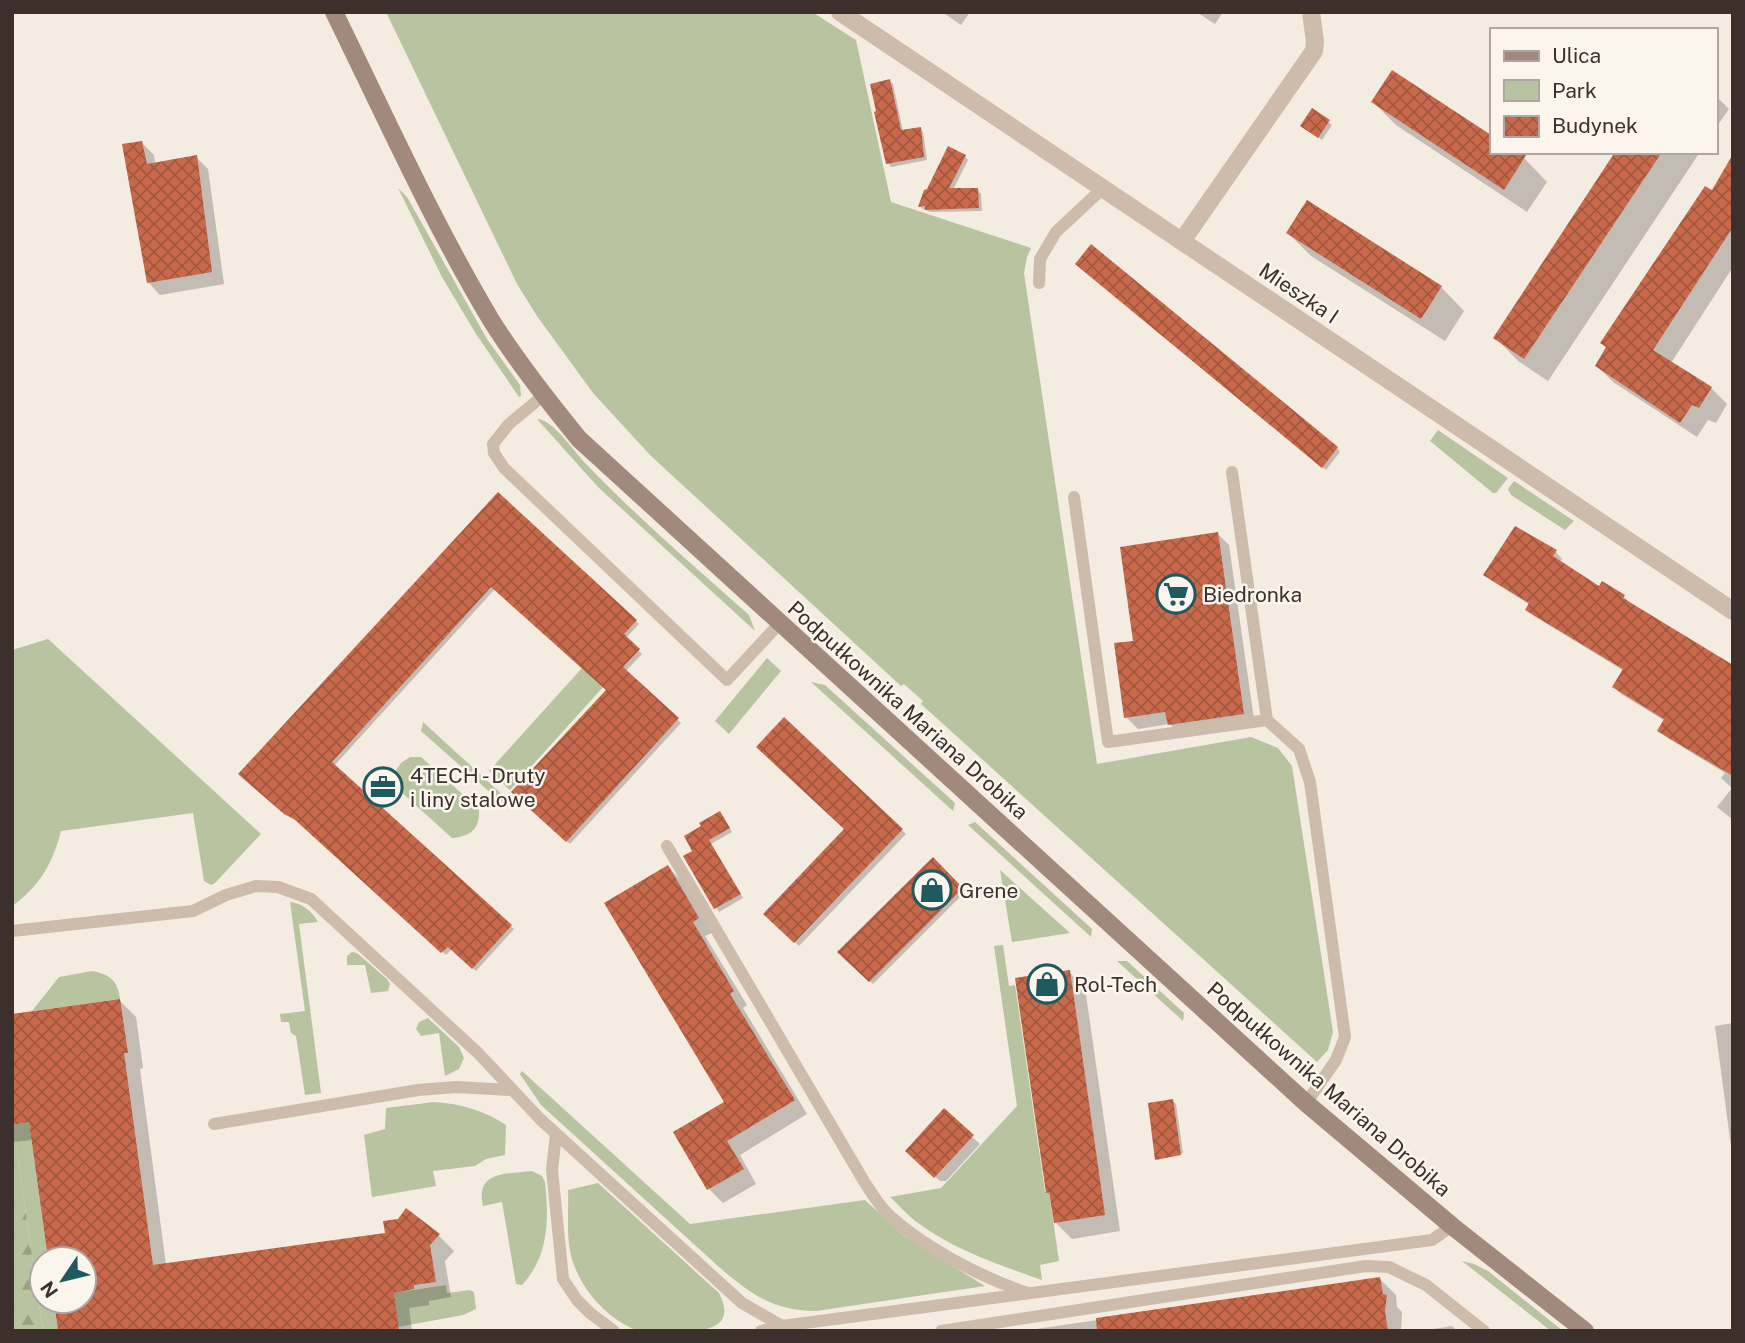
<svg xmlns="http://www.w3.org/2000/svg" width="1745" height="1343" viewBox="0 0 1745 1343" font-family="'Public Sans',sans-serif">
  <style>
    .green { fill: #b8c4a0 }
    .forest { fill: url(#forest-firs) }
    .shadow { fill: #0003 }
    .building { fill: url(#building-cross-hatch) }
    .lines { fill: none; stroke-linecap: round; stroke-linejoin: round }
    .service { stroke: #cdbbac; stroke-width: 12 }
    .minor { stroke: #cdbbac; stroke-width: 18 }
    .secondary { stroke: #a18a7d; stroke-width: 18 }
    .labels { text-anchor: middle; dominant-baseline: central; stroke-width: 5; stroke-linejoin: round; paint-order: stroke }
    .street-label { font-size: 21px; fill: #3b302b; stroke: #fbf5ee }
    .poi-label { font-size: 21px; fill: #3b302b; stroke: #fbf5ee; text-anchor: start }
  </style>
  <defs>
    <pattern id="forest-firs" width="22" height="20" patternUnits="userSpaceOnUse" patternTransform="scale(1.75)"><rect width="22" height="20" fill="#b8c4a0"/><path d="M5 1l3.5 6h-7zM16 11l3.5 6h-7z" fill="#97a083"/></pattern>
    <pattern id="building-cross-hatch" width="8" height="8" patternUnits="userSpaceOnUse" patternTransform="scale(1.75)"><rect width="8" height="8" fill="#c8694b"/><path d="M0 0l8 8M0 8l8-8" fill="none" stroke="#a4573f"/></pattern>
  </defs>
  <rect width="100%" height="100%" fill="#f4ebe1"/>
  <path class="green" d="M386 12H812L856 40 891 202 1031 248 1027 257 1024 273 1097 764 1251 737 1278 748 1292 766 1333 1032 1328 1050 1317 1062 921 704 923 701 904 684 901 686 651 456 593 393 537 316 517 284Z
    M398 188 407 197 487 339 520 385 521 396 519 397 476 334 442 277Z
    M537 419C553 419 575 453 587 465 638 518 694 566 749 615L755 631 598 487Z
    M1438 430 1508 478 1496 493H1493L1430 441Z
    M1514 481 1574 521 1565 530 1511 495 1508 489Z
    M48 639 261 834 215 883 211 885 204 881 193 813 61 831C53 863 39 887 12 906V650Z
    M767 658 781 671 729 734 715 721Z
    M582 668 604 686 510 790 489 771Z
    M811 682 825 685 955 803 953 811Z
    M423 722 506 798 502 803 421 731Z
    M410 757H421L479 809C480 829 471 836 452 838L400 791 392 777 401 763Z
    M975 822 1092 929 1091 937 968 825Z
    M1000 870 1070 933 1012 942Z
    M290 902C302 903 312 911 318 922L299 924 321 1093 305 1095 296 1036 291 1033 289 1022H281L280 1014 305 1011Z
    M1003 945 1009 986 1015 985 1045 1192H1049L1059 1261 1040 1265 1042 1280C1000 1265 954 1250 918 1223 908 1216 899 1205 890 1197L941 1188 1017 1106 994 946Z
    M352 952 357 953 387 979 390 984 388 991 371 993 365 965H347V956Z
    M1117 961H1127L1184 1013 1183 1021Z
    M92 971C110 974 118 981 120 999L32 1011 59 977Z
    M428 1018 459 1047 464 1058 459 1069 445 1076 439 1033 421 1036 416 1029 419 1022Z
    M522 1071 690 1224 865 1200 903 1235 985 1286 816 1311C772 1310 752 1295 719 1267L541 1105 520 1074Z
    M434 1102C462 1104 483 1110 506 1125L505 1155 486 1159 475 1166 433 1171 436 1186 372 1197 364 1135 385 1129 386 1108Z
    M29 1122 48 1259H42V1301H54L58 1331H43L16 1146H12V1125Z
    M532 1171 542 1176 545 1182C549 1219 549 1256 522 1285L516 1284 502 1202 483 1206C475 1171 507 1174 532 1171Z
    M598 1183 719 1293C740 1334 694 1331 668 1331 656 1331 641 1333 631 1328 605 1315 584 1292 574 1265 565 1243 569 1214 568 1190Z
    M1462 1261 1474 1264 1488 1271 1563 1331H1551Z
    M446 1285 447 1293 470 1290 474 1292 476 1309 463 1315 398 1327 394 1293Z"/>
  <path class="forest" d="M16 1145 43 1331H12V1146Z"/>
  <path class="shadow" d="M942 12H970L961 25Z
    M1196 12H1223L1215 24Z
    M1393 73 1491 137V152L1524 158 1547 182 1527 212 1396 125 1373 102Z
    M889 81 893 84 903 131 920 129 923 132 927 160 891 167 888 163Z
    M1715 95 1729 109 1715 129Z
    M1313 111 1332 125 1322 140 1306 129Z
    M142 143 154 155 155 164 196 157 208 169 224 284 160 295 148 282Z
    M1617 152H1700L1548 381 1518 361 1495 337Z
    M965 156 968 160 953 190H978L981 194 982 211 930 212 923 209 920 206Z
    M1733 180V267L1671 363 1711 388 1727 404 1716 423 1708 420 1697 437 1613 382 1597 366Z
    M1307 203 1441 287 1464 311 1445 341 1311 256 1288 233Z
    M1080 267 1337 448 1340 452 1326 470Z
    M498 495 639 624 626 638 642 654 625 672 681 723 570 844 514 792 608 690 495 589 334 766 514 929 476 971 452 949 446 955 299 822 290 817 241 774Z
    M1217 533 1229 545 1255 726 1181 736 1170 724 1138 729 1126 717 1135 643Z
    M1556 552 1562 559 1560 563 1599 588 1624 597 1631 604 1733 667V820L1717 807 1732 788 1721 778 1725 773 1666 737 1659 730 1665 721 1621 694 1614 687 1624 671 1534 616 1527 609 1530 605 1492 581 1485 574Z
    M784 720 906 834 799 946 765 914 846 829Z
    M723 817 732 832 711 844 743 898 719 912 686 857 695 851Z
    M933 860 965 892 873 984 840 952Z
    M668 867 682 881 712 933 705 936 747 1005 743 1008 807 1114 740 1155 756 1184 723 1203 709 1189 675 1133 726 1103Z
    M1069 972 1085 988 1120 1231 1072 1239 1055 1222 1051 1196 1047 1192Z
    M120 1001 136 1017 143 1068 140 1069 166 1265 387 1235H438L454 1251 445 1261 451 1297 429 1301V1305L409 1308 412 1331H59L55 1301H84V1259H50L33 1140 12 1142V1016Z
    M1733 1023V1162L1715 1026Z
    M1172 1101 1176 1104 1183 1153 1157 1160 1150 1104Z
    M972 1137 980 1144 946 1181H940L915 1159Z
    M1380 1279 1396 1295 1397 1307 1402 1312 1401 1331H1022Z
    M1452 1326 1457 1331H1421Z"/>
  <path class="building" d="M1392 70 1491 135V152H1528L1504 190 1371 102Z
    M890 79 901 130 921 127 924 157 886 164 874 112 876 111 870 84Z
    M1312 108 1330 120 1318 138 1300 126Z
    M142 141 147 164 197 155 212 272 147 283 122 144Z
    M948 146 966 155 949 188H978L979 208 925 210V206L918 207 924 190 927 189Z
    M1615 152H1662L1524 359 1493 338Z
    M1733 154V227L1653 350 1712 387 1699 408 1692 405 1680 423 1595 366 1606 347 1600 343 1705 186 1712 190Z
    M1307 200 1442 286 1421 319 1286 233Z
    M1091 244 1338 447 1322 468 1075 264Z
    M498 492 637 620 624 634 640 649 623 667 679 718 566 842 511 792 606 690 491 587 332 762 512 925 472 969 448 947 441 953 294 819 284 814 238 774Z
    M1515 526 1557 550 1553 556 1599 586 1602 581 1625 595 1623 598 1733 665V776L1657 731 1664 719 1612 687 1623 669 1525 610 1529 603 1483 575Z
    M1218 532 1244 714 1168 725 1165 712 1124 718 1114 643 1133 641 1120 547Z
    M784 717 903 829 794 943 763 914 844 829 756 747Z
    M720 811 730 828 709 840 741 894 714 909 683 856 692 851 684 836 701 826 699 823Z
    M933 857 963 888 869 982 837 952Z
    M668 865 699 918 693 922 734 991 730 994 795 1100 727 1141 744 1169 707 1190 673 1132 724 1102 604 903Z
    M1070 970 1105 1215 1054 1223 1049 1192 1046 1193 1015 978Z
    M120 999 128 1053H124L153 1265 385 1233 383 1221 398 1219 406 1208 440 1234 430 1245 436 1282 414 1285V1289L394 1293 399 1331H58L54 1301H84V1259H48L29 1122 12 1125V1014Z
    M1173 1099 1181 1155 1155 1160 1148 1103Z
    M944 1108 974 1135 934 1178 905 1151Z
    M1380 1277 1383 1294 1387 1295 1385 1311 1388 1331H1097L1096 1318Z"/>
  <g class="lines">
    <path class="service" d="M1039 283 1040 259 1056 232 1102 189
      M544 395 509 424 493 444 494 453 504 468 727 680 779 624
      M1232 472 1267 720 1299 749 1310 782 1345 1037 1336 1060 1306 1103
      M1074 497 1108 742 1267 720
      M667 846 865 1183C871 1192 877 1202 884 1210 917 1244 982 1278 1028 1293
      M12 931 193 911 226 895 256 886 278 887 311 899 478 1053 540 1119 742 1303 782 1326 1432 1240 1452 1226
      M214 1124 418 1090 456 1087 512 1090
      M556 1134 552 1170 563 1279 577 1300 590 1313 614 1331
      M761 1331 782 1326
      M941 1331 1366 1266 1389 1267 1426 1285 1484 1331"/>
    <path class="minor" d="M840 12 1733 611
      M1182 241 1314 51 1315 42 1311 12"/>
    <path class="secondary" d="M334 12C384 114 433 223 491 320 517 362 548 401 579 439L1306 1103 1452 1226 1585 1331"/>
  </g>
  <defs>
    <g id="supermarket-ring" transform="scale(2.0125)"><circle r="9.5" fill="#fbf5ee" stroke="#1f5a5e" stroke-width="1.5"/><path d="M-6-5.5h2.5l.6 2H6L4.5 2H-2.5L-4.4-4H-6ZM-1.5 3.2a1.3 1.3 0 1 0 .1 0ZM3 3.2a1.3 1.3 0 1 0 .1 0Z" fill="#1f5a5e"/></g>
    <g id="office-ring" transform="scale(2.0125)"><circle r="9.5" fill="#fbf5ee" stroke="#1f5a5e" stroke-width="1.5"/><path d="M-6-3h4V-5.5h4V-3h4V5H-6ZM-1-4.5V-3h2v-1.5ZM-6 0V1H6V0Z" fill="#1f5a5e"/></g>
    <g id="shop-ring" transform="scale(2.0125)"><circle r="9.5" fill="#fbf5ee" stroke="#1f5a5e" stroke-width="1.5"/><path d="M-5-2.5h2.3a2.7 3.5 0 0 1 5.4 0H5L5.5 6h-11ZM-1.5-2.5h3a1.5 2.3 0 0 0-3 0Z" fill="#1f5a5e"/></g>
  </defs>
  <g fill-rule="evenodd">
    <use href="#supermarket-ring" x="1176" y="594"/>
    <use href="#office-ring" x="383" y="787"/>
    <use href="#shop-ring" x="932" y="890"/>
    <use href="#shop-ring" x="1047" y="984"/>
  </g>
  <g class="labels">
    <g class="street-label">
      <text transform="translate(1299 293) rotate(34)">Mieszka I</text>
      <text transform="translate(908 710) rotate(42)">Podpułkownika Mariana Drobika</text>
      <text transform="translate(1329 1089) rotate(41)">Podpułkownika Mariana Drobika</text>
    </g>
    <g class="poi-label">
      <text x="1203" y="594">Biedronka</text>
      <text x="410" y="775">4TECH - Druty<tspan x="410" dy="24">i liny stalowe</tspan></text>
      <text x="959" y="890">Grene</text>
      <text x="1074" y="984">Rol-Tech</text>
    </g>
  </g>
  <rect width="1745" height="1343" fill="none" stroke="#3b302b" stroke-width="28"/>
  <rect x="1490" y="28" width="228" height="126" fill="#fbf5ee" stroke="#aea6a0" stroke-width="2"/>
  <rect x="1504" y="51" width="35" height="10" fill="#a18a7d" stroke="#aea6a0" stroke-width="2"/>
  <text x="1552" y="63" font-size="21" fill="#3b302b">Ulica</text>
  <rect x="1504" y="80" width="35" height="21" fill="#b8c4a0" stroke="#aea6a0" stroke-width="2"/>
  <text x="1552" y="98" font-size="21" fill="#3b302b">Park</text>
  <rect x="1504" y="116" width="35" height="21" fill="url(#building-cross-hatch)" stroke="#aea6a0" stroke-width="2"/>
  <text x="1552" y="133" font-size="21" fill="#3b302b">Budynek</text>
  <g transform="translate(63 1280) rotate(235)"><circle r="33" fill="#fbf5ee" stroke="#aea6a0" stroke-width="2"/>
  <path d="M0-5L12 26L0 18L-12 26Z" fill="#1f5a5e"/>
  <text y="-10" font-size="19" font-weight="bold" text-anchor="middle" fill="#3b302b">N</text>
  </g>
</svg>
